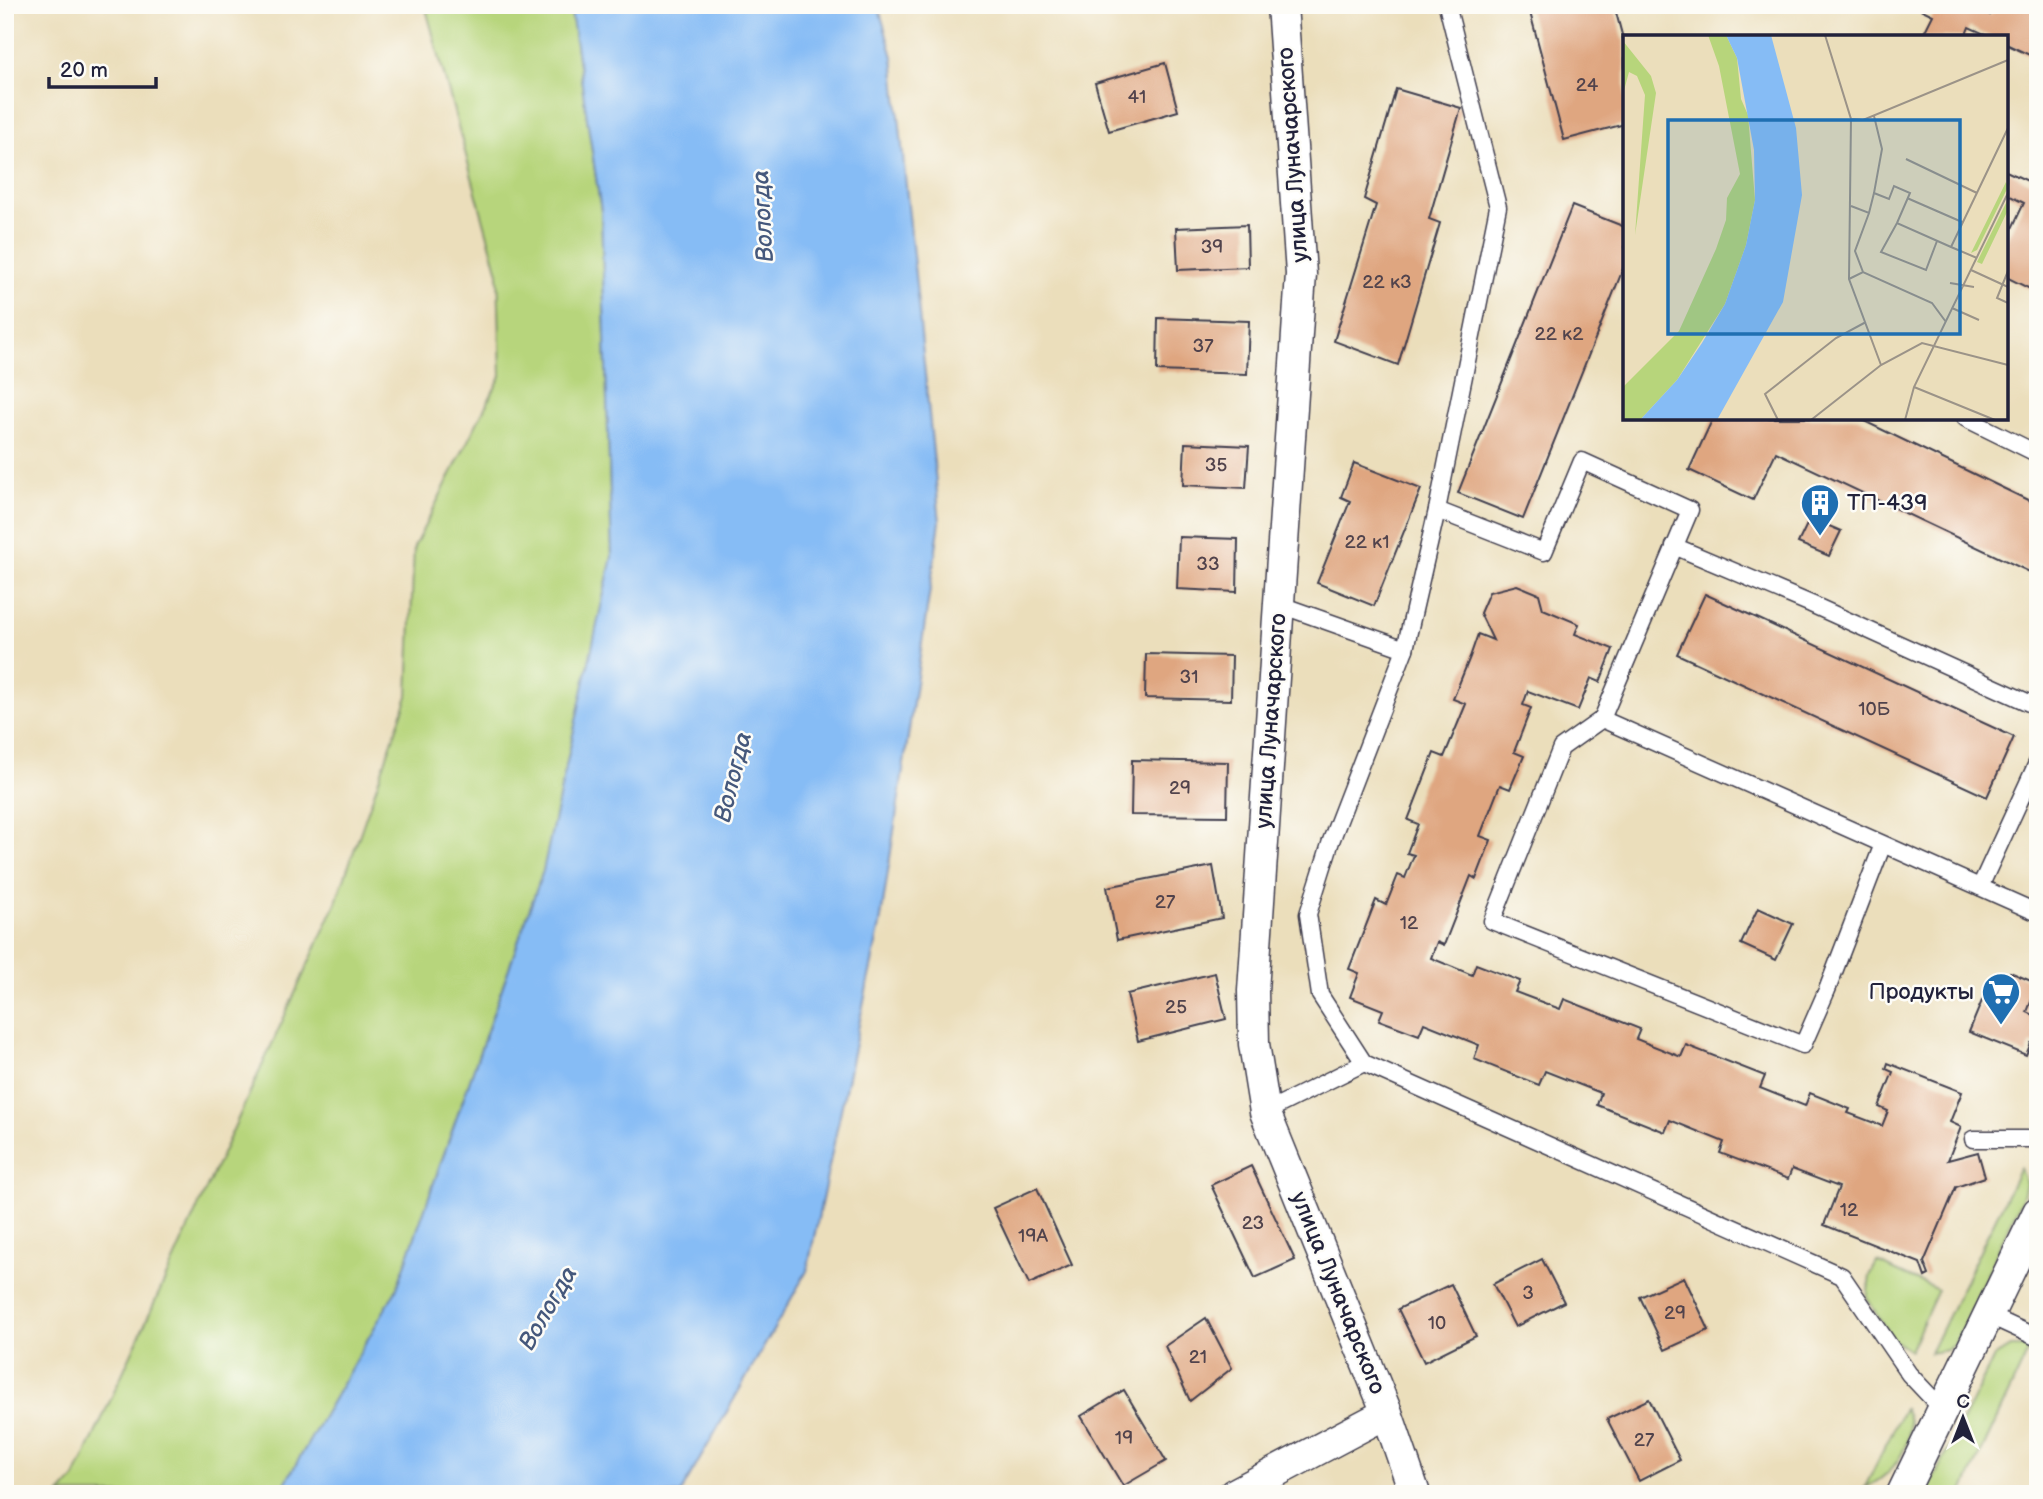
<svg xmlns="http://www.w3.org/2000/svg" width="2043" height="1499" font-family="'Balsamiq Sans',sans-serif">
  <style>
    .green { fill: #b7d57b; stroke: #6c7c5b; stroke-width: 2 }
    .water { fill: #86bcf5; stroke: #546f98; stroke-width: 2 }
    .building { fill: #dfa680 }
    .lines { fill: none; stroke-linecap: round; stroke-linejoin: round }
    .service-casing { stroke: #403e4e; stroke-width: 19 }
    .minor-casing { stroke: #403e4e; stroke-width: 33 }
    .service { stroke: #fff; stroke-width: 16 }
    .minor { stroke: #fff; stroke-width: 30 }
    .labels { text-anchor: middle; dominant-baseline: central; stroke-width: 5; stroke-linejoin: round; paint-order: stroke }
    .number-label { font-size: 19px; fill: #51434c }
    .street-label { font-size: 23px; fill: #22223b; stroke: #fdfcf7 }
    .poi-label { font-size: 23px; fill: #22223b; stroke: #fdfcf7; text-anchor: start }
    .water-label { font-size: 24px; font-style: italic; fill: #45587c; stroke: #fdfcf7 }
    .inset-road { fill: none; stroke: #9b9388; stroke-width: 2 }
    .view { fill: #1f6fb2; fill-opacity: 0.15; stroke: #1f6fb2; stroke-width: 3.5 }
    .inset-edge { fill: none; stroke: #22223b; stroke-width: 3.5 }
  </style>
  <rect width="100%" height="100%" fill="#fdfcf7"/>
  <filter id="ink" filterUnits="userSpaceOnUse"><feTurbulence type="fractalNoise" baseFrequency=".0143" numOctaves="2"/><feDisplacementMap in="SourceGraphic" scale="14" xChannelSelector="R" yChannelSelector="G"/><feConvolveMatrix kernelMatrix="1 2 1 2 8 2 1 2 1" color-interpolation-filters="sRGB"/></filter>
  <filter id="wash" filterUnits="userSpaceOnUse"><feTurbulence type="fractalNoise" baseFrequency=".00686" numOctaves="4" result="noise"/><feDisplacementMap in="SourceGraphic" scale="28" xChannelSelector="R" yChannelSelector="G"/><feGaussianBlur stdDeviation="1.57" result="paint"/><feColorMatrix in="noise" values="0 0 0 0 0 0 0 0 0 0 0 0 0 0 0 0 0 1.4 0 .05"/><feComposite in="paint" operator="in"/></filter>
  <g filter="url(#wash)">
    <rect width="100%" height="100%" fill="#ebdebb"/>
    <g class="green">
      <polygon points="425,5 570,5 601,211 612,557 543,871 397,1288 279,1494 60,1494 75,1478 335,905 408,696 414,547 501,376 498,273"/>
      <polygon points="2020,1168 2026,1184 2023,1196 1955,1343 1947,1350 1930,1353"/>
      <polygon points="1877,1262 1938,1290 1910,1351 1892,1339 1867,1298 1870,1276"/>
      <polygon points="2010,1347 2030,1347 1962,1494 1926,1494 1994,1357"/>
      <path d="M1904 1408C1921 1436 1893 1478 1865 1487Z"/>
    </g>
    <polygon class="water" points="570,5 878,5 893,57 940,522 880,925 807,1271 680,1494 279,1494 397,1288 543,871 612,557 601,211"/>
    <g id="blocks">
      <g class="building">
        <polygon points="1528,5 1614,5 1625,46 1625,124 1564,140"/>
        <polygon points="1912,5 1969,5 1990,15 1995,5 2038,5 2038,59 2006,44 2006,37 1991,37 1969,27 1965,37 1922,37 1933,15"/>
        <polygon points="1165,63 1178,111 1109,131 1095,83"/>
        <polygon points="1396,89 1461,108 1429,219 1440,223 1398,365 1334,341 1376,205 1364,199"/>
        <polygon points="2006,171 2032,183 2038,171 2038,293 2006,277 2006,241 2024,203 2006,194"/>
        <polygon points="1572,206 1625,227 1625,264 1523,519 1458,493"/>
        <polygon points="1247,225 1248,267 1178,270 1176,228"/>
        <polygon points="1158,318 1249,321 1247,374 1157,371"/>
        <polygon points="1713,418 1858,418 2038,505 2038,576 1776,452 1753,500 1689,470"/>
        <polygon points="1185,443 1249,446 1246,488 1183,485"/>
        <polygon points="1354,463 1421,489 1374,606 1317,583 1350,501 1341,497"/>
        <polygon points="1810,518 1841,531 1829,556 1798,543"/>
        <polygon points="1179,537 1238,539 1237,592 1177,589"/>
        <polygon points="1517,585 1539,594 1543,609 1579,624 1575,634 1613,649 1600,682 1591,678 1578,710 1528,691 1523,705 1531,708 1514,752 1524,756 1510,789 1500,785 1480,836 1491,840 1476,879 1471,876 1444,945 1437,942 1431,958 1472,975 1476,964 1520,981 1515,992 1560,1009 1564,999 1640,1029 1636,1039 1681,1057 1686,1045 1765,1076 1760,1088 1805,1106 1810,1093 1850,1109 1848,1113 1882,1126 1888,1111 1879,1107 1893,1072 1886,1069 1888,1063 1962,1092 1950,1122 1961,1127 1948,1160 1978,1152 1985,1177 1956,1187 1924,1262 1929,1275 1925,1277 1920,1263 1824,1225 1839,1187 1792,1169 1788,1179 1720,1153 1724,1142 1670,1120 1665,1132 1597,1105 1601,1093 1545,1071 1539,1085 1474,1059 1479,1045 1424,1023 1419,1035 1379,1020 1383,1010 1350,997 1359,973 1349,969 1376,900 1386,905 1398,875 1405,878 1414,855 1407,853 1418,824 1408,820 1434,753 1444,757 1466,704 1453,699 1470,657 1478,634 1493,640 1480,613 1489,592"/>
        <polygon points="1705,594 2014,737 1987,797 1677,654"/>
        <polygon points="1146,654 1232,656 1231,700 1145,698"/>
        <polygon points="1132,760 1228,762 1227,816 1131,815"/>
        <polygon points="1213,866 1222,918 1117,940 1107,887"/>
        <polygon points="1758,908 1793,924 1776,960 1741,944"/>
        <polygon points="2010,972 2038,984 2027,1012 2038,1017 2038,1045 2031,1043 2026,1055 1969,1032 1991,979 2005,984"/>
        <polygon points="1215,973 1226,1019 1138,1041 1127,994"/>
        <polygon points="1251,1166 1295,1260 1255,1278 1211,1185"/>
        <polygon points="1037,1188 1072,1265 1029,1284 993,1208"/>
        <polygon points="1542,1259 1564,1302 1515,1327 1493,1284"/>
        <polygon points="1684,1277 1709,1330 1665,1350 1640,1297"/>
        <polygon points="1451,1284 1476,1336 1424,1362 1398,1309"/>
        <polygon points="1206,1318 1232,1368 1190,1401 1165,1346"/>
        <polygon points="1124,1390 1166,1461 1123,1486 1081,1416"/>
        <polygon points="1649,1399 1680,1460 1639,1481 1607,1419"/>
      </g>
    </g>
  </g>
  <g filter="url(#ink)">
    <use href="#blocks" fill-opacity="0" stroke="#403e4e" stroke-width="2"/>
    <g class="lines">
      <g class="service-casing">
        <g id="service">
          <polyline points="1447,5 1498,207 1437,510 1544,552 1582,461 1690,510 1602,719"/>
          <polyline points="1965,418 2038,454"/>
          <polyline points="1674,546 1811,604 2038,707"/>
          <polyline points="1278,604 1405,649 1437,510"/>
          <polyline points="1883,844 1827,990 1803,1045 1492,921 1561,748 1602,719 2038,913"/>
          <polyline points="1980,887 2038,761"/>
          <polyline points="1364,1063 1320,995 1308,914 1331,841 1405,649"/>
          <polyline points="1265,1112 1364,1063 1842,1276 1909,1374 1943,1410"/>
          <polyline points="1973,1139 2038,1139"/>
          <polyline points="1988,1315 2038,1338"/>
        </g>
      </g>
      <g class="minor-casing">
        <g id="minor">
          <polyline points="1282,5 1301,274 1253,991 1254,1044 1265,1112 1387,1413 1415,1494"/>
          <polyline points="1234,1494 1387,1413"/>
          <polyline points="1902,1494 2038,1212"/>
        </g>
      </g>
      <use href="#service" class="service"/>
      <use href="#minor" class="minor"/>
    </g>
  </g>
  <defs>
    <g id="building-pin" transform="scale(2.0125)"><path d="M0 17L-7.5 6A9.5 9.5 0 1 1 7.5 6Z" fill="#1f6fb2" stroke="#fdfcf7"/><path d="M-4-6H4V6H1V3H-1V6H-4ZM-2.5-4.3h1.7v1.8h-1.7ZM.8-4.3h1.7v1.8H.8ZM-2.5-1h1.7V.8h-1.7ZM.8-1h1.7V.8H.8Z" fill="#fff"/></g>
    <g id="supermarket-pin" transform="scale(2.0125)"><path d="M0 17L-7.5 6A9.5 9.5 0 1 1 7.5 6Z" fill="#1f6fb2" stroke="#fdfcf7"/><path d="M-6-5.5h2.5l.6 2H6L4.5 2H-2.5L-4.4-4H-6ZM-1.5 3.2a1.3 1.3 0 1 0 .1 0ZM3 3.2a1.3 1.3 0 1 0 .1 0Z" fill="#fff"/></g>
  </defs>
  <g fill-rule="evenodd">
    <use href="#building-pin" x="1820" y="503"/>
    <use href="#supermarket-pin" x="2001" y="992"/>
  </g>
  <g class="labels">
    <g class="number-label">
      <text x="1587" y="85">24</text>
      <text x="1137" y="97">41</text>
      <text x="1212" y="247">39</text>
      <text x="1387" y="282">22 к3</text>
      <text x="1559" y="334">22 к2</text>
      <text x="1203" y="346">37</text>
      <text x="1216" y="465">35</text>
      <text x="1367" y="542">22 к1</text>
      <text x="1208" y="564">33</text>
      <text x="1189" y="677">31</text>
      <text x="1874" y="709">10Б</text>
      <text x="1180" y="788">29</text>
      <text x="1165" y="902">27</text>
      <text x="1409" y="923">12</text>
      <text x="1176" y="1007">25</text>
      <text x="1849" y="1210">12</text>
      <text x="1253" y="1223">23</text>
      <text x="1033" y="1236">19А</text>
      <text x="1528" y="1293">3</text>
      <text x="1675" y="1313">29</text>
      <text x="1437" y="1323">10</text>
      <text x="1198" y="1357">21</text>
      <text x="1124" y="1438">19</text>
      <text x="1644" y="1440">27</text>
    </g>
    <g class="street-label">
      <text transform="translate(1293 155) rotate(-94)">улица Луначарского</text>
      <text transform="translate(1271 721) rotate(-86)">улица Луначарского</text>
      <text transform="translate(1338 1293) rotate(68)">улица Луначарского</text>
    </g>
    <g class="poi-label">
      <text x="1847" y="503">ТП-439</text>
      <text x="1974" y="992" text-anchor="end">Продукты</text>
    </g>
    <g class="water-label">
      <text transform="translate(763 216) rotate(-93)">Вологда</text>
      <text transform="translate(733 777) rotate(-76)">Вологда</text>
      <text transform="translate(548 1308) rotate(-60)">Вологда</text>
    </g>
  </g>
  <g transform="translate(1623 35)">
    <rect width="385" height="385" fill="#ebdebb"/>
    <path d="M85 0H103L114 23 118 64 125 80 132 165 123 210 102 269 54 345 17 385H0V352L56 296 93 214 103 185 104 163 117 139 96 31ZM0 6 28 41 33 58 12 200 22 60 14 41 6 37 0 59ZM383 147 385 152 354 215 348 218ZM385 164V175L359 229 354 227Z" fill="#b7d57b"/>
    <path d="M103 0H148L173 93 179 160 160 267 94 385H17L54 345 79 308 102 269 123 210 132 165 131 115 114 23Z" fill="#86bcf5"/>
    <path class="inset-road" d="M202 0 228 84 226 244 258 330M251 81 259 114 251 158 266 164 271 151 287 158 274 188M228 84 240 85 385 25M283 124 354 158M284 163 339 187M228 171 246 178 251 158M314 206 303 235 258 217 274 188 328 212 354 223M328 212 385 93M348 235 385 252M385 236 374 263 385 268M240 237 232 216 246 178M226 244 240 237 309 268 323 287M327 248 351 252M329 273 356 285M291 352 372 385M155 385 142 359 213 303 243 287M188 385 258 330 299 308 385 330M282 385 291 352 385 158"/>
    <path class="view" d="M45 85H337V299H45Z"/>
    <rect width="385" height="385" class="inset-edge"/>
  </g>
  <rect width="2043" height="1499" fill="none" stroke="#fdfcf7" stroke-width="28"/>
  <g transform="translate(1963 1418)" stroke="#fdfcf7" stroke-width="5" paint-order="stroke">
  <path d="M0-5L12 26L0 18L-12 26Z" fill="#22223b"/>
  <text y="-10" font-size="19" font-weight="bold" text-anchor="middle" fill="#22223b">С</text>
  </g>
  <path d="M49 77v10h107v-10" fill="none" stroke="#22223b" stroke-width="3.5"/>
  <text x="60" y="77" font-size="21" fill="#22223b" stroke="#fdfcf7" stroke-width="5" paint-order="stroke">20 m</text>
</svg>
